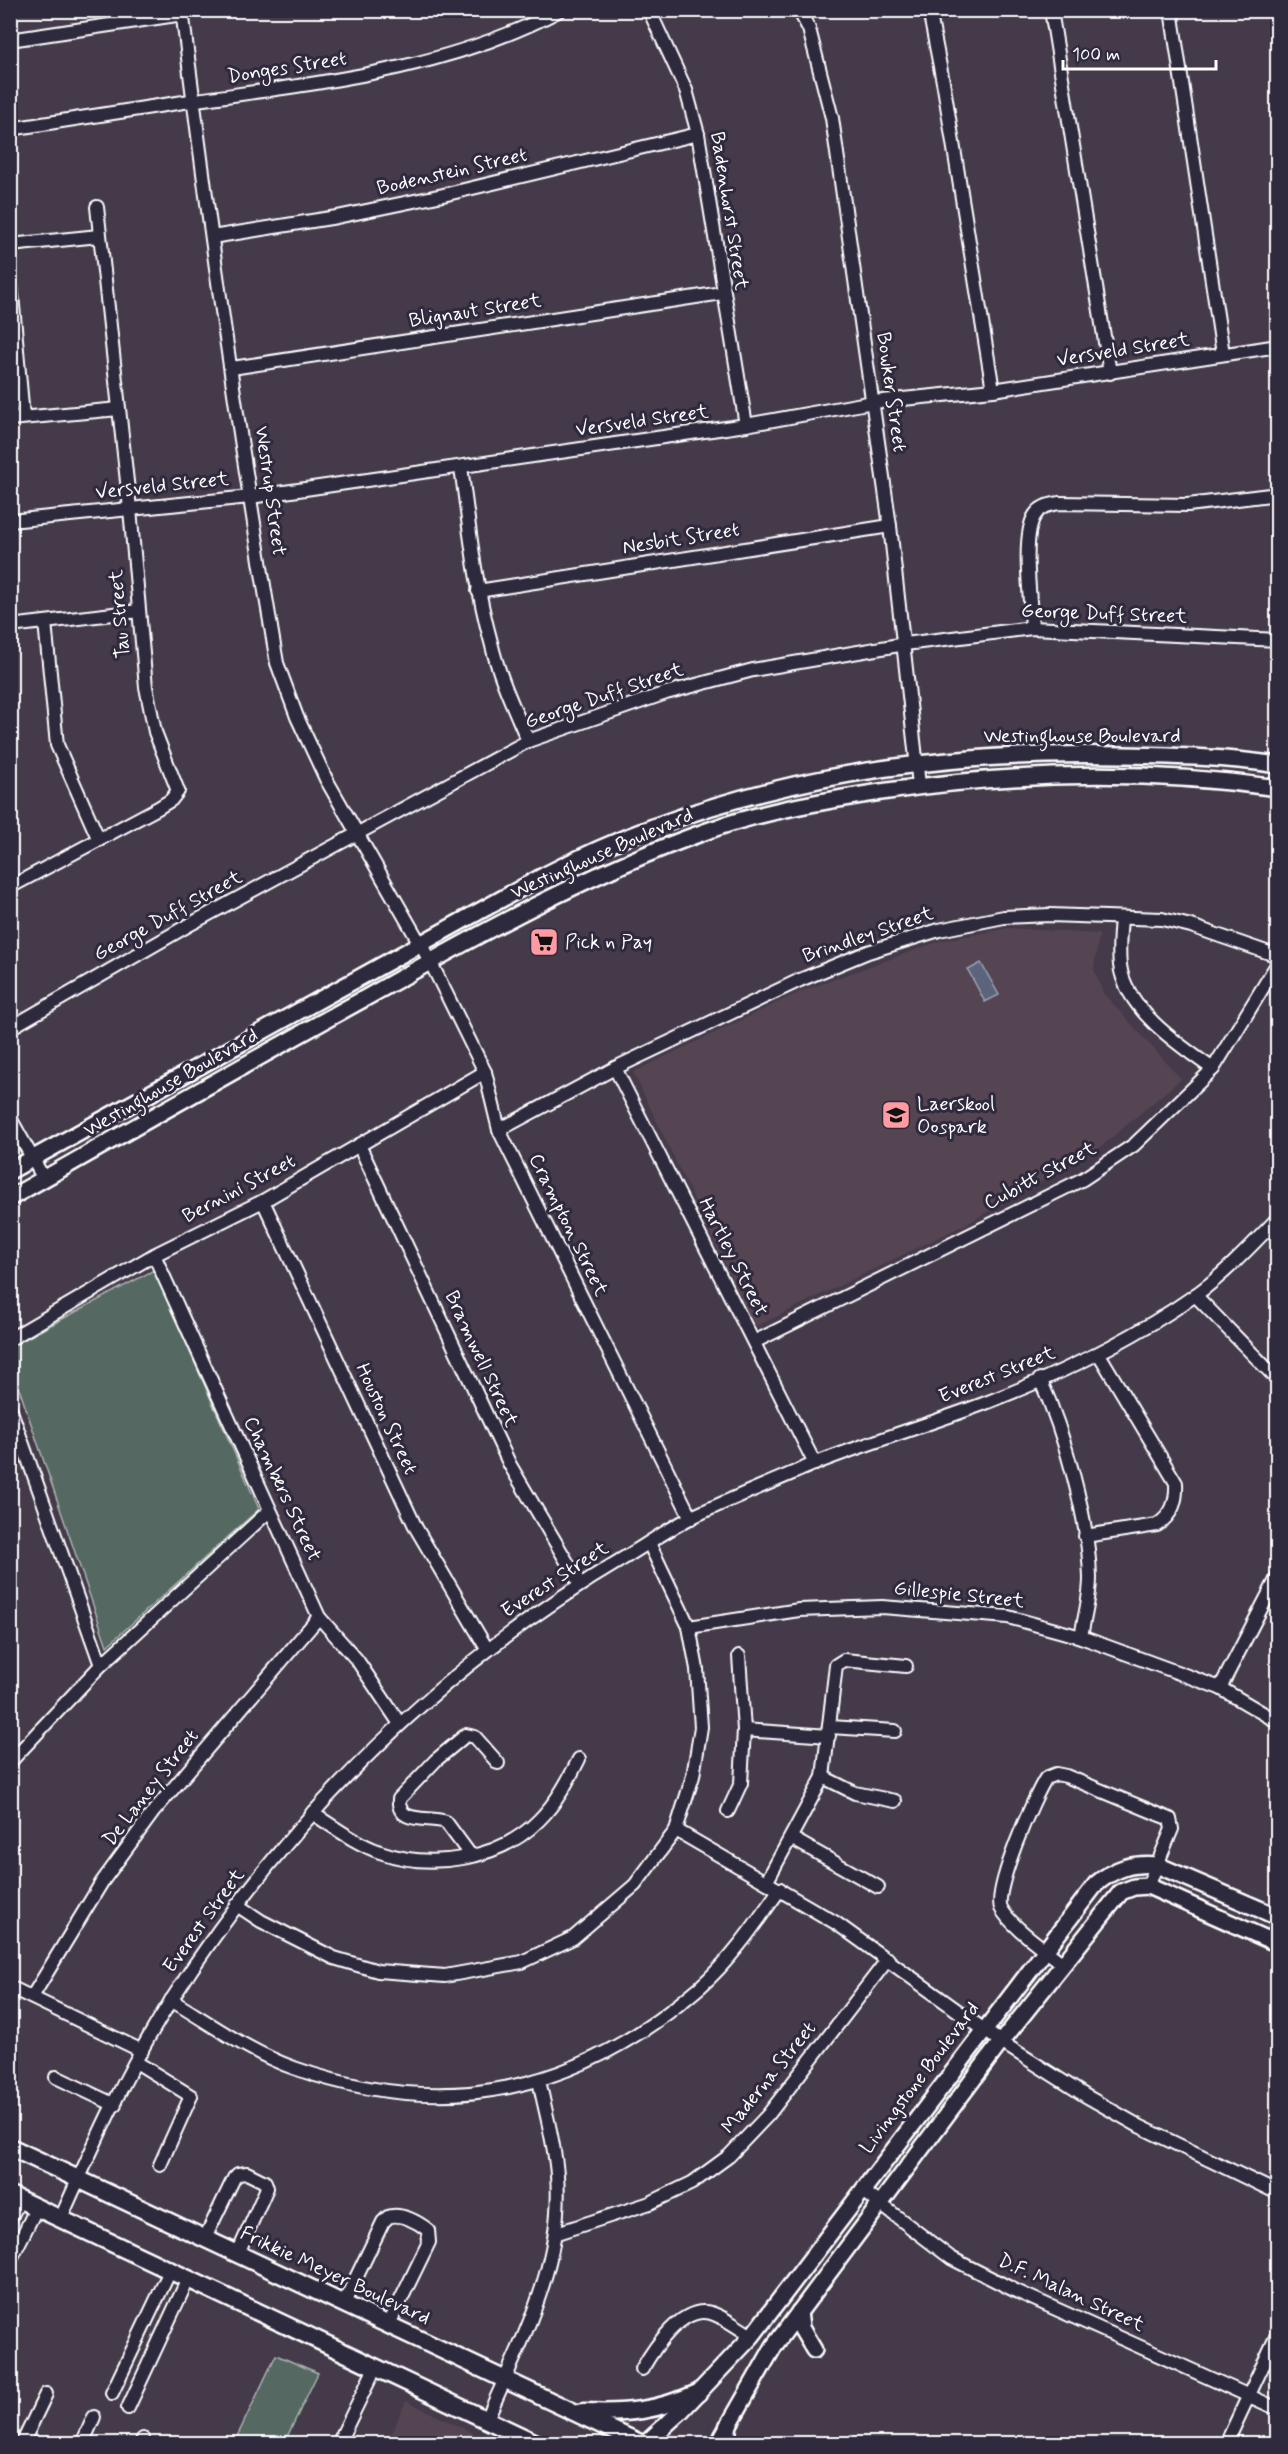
<svg xmlns="http://www.w3.org/2000/svg" width="1288" height="2454" font-family="Mynerve,sans-serif">
  <style>
    .built { fill: #544553 }
    .green { fill: #546862; stroke: #aab4b0; stroke-width: 1.5 }
    .water { fill: #5b647d; stroke: #9da2b1; stroke-width: 1.5 }
    .lines { fill: none; stroke-linecap: round; stroke-linejoin: round }
    .minor-casing { stroke: #fff; stroke-width: 16 }
    .tertiary-casing { stroke: #fff; stroke-width: 20 }
    .secondary-casing { stroke: #fff; stroke-width: 21 }
    .minor { stroke: #2f2a3d; stroke-width: 12 }
    .tertiary { stroke: #2f2a3d; stroke-width: 15 }
    .secondary { stroke: #2f2a3d; stroke-width: 16 }
    .labels { text-anchor: middle; dominant-baseline: central; stroke-width: 6; stroke-linejoin: round; paint-order: stroke }
    .street-label { font-size: 20px; fill: #fff; stroke: #2f2a3d }
    .poi-label { font-size: 20px; fill: #fff; stroke: #2f2a3d; text-anchor: start }
  </style>
  <rect width="100%" height="100%" fill="#453a4a"/>
  <filter id="ink" filterUnits="userSpaceOnUse"><feTurbulence type="fractalNoise" baseFrequency=".0167" numOctaves="2"/><feDisplacementMap in="SourceGraphic" scale="12" xChannelSelector="R" yChannelSelector="G"/><feConvolveMatrix kernelMatrix="1 2 1 2 8 2 1 2 1" color-interpolation-filters="sRGB"/></filter>
  <g filter="url(#ink)">
    <g class="built">
      <polygon points="1009,928 1099,934 1094,969 1103,993 1181,1079 1097,1150 970,1222 755,1327 633,1072 802,991 940,941"/>
      <polygon points="406,2401 494,2443 387,2443"/>
    </g>
    <g class="green">
      <polygon points="154,1270 259,1509 107,1646 11,1365 10,1347"/>
      <polygon points="276,2355 318,2373 284,2443 234,2443"/>
    </g>
    <polygon class="water" points="981,963 999,995 985,1002 968,970"/>
    <g class="lines">
      <g class="minor-casing">
        <g id="minor">
          <path d="M182 10C209 228 240 447 277 663L297 717 326 779 430 961 485 1072 499 1130 691 1518"/>
          <polyline points="649,10 686,90 698,134 746,425"/>
          <polyline points="799,10 809,29 832,118 890,526 919,785"/>
          <polyline points="929,10 944,87 993,390"/>
          <polyline points="1051,10 1110,373"/>
          <polyline points="1171,10 1223,354"/>
          <polyline points="10,40 183,14"/>
          <path d="M10 129C70 120 130 110 190 101 317 83 445 71 560 10"/>
          <polyline points="212,237 337,217 443,195 698,134"/>
          <polyline points="10,245 99,236"/>
          <polyline points="10,272 23,417"/>
          <polyline points="232,368 722,293"/>
          <polyline points="10,419 119,409"/>
          <path d="M461 467C469 525 475 585 491 642 499 677 514 708 528 741"/>
          <polyline points="10,521 250,497 746,425 873,402 993,390 1278,346"/>
          <polyline points="478,591 890,526"/>
          <polyline points="45,622 57,745 99,840"/>
          <polyline points="10,626 139,611"/>
          <path d="M1032 628C1031 602 1021 536 1035 515 1041 506 1049 505 1059 503L1188 505 1278 494"/>
          <polyline points="10,887 158,808 171,800 178,791 155,732 146,687 130,509 97,207"/>
          <path d="M1121 918C1120 933 1118 949 1120 965 1125 1009 1180 1046 1213 1069"/>
          <polyline points="10,1028 187,926 528,741 666,693 753,670 905,644 1032,628 1278,640"/>
          <polyline points="615,1068 815,1464"/>
          <polyline points="10,1118 44,1179"/>
          <polyline points="499,1130 615,1068 800,980 868,952 939,930 1004,917 1050,915 1162,919 1191,926 1278,956"/>
          <polyline points="359,1145 510,1465 580,1584"/>
          <polyline points="263,1201 416,1528 487,1649"/>
          <polyline points="154,1255 319,1617 357,1660 400,1724"/>
          <polyline points="1195,1295 1278,1380"/>
          <polyline points="10,1339 154,1255 263,1201 485,1072"/>
          <polyline points="754,1342 1083,1179 1134,1145 1213,1069 1278,963"/>
          <path d="M1040 1379C1064 1432 1089 1520 1090 1578 1090 1598 1084 1618 1081 1637"/>
          <polyline points="10,1408 101,1665"/>
          <path d="M1085 1536 1157 1525C1172 1515 1177 1502 1176 1483L1099 1354"/>
          <polyline points="689,1627 799,1610 882,1607 1008,1617 1081,1637 1220,1688 1278,1722"/>
          <polyline points="739,1656 744,1730"/>
          <polyline points="1220,1688 1278,1576"/>
          <polyline points="830,1727 895,1731"/>
          <polyline points="10,1762 101,1665 269,1511"/>
          <polyline points="823,1777 855,1793 895,1801"/>
          <polyline points="728,1811 741,1783 744,1730 829,1736"/>
          <path d="M312 1813C334 1827 355 1843 380 1852 431 1870 500 1860 539 1820 557 1802 568 1781 579 1759"/>
          <polyline points="676,1830 836,1923 1001,2042 1086,2096 1139,2126 1278,2193"/>
          <polyline points="791,1838 878,1887"/>
          <path d="M471 1856 446 1822C429 1816 397 1825 399 1799L436 1760 466 1735 475 1737 498 1763"/>
          <polyline points="767,1881 823,1777 836,1665 844,1660 906,1666"/>
          <polyline points="237,1905 261,1921 334,1958 378,1971 445,1976 522,1962 573,1938 635,1885 676,1830 693,1776 701,1727 697,1669 689,1627 649,1543"/>
          <polyline points="1269,1941 1278,1925"/>
          <path d="M1063 1964C1046 1950 1010 1926 1001 1908 993 1891 1034 1796 1046 1778L1056 1774 1066 1776 1170 1819 1172 1829 1148 1886"/>
          <polyline points="10,1987 142,2051"/>
          <polyline points="32,1997 102,1882 154,1811 319,1617"/>
          <path d="M171 2000C211 2024 251 2053 294 2068 446 2122 579 2092 700 1987 731 1960 756 1923 780 1889"/>
          <polyline points="136,2062 191,2096 160,2165"/>
          <polyline points="56,2077 115,2105"/>
          <polyline points="862,2190 951,2258 1016,2291 1278,2409"/>
          <path d="M61 2218C94 2144 128 2067 172 1999 288 1818 439 1667 624 1558 647 1544 670 1528 694 1516 733 1498 774 1481 814 1464 870 1442 927 1425 983 1404 1056 1376 1130 1341 1194 1296 1224 1275 1252 1245 1278 1218"/>
          <polyline points="10,2219 20,2199"/>
          <polyline points="557,2233 650,2203 692,2183 729,2156 768,2115 888,1959"/>
          <polyline points="205,2238 234,2178 238,2174 247,2173 265,2182 267,2188 238,2253"/>
          <polyline points="10,2261 37,2207"/>
          <path d="M344 2303 383 2222 388 2217C400 2212 418 2222 428 2230L429 2242 389 2324"/>
          <path d="M642 2369C654 2348 682 2305 711 2313 725 2317 739 2329 752 2336"/>
          <polyline points="112,2393 170,2271"/>
          <polyline points="128,2408 188,2279"/>
          <path d="M487 2419C521 2341 564 2264 557 2175 555 2144 545 2111 539 2080"/>
          <polyline points="22,2444 46,2394"/>
          <polyline points="82,2444 94,2417"/>
          <polyline points="141,2444 143,2439"/>
          <polyline points="338,2444 375,2368"/>
          <polyline points="1226,2444 1278,2333"/>
        </g>
      </g>
      <g class="tertiary-casing">
        <g id="tertiary">
          <path d="M10 1171 545 875C724 782 924 750 1124 755 1176 756 1226 757 1278 765"/>
          <path d="M10 1198C130 1130 249 1062 369 996 479 934 588 873 707 831 763 811 823 801 881 792 1014 772 1145 769 1278 788"/>
          <polyline points="799,2312 801,2328 814,2350"/>
          <polyline points="722,2437 774,2346 1001,2042 1121,1892 1134,1887 1148,1886 1278,1944"/>
          <path d="M645 2444 681 2411 752 2336 1096 1884C1115 1868 1132 1863 1157 1865L1278 1917"/>
        </g>
      </g>
      <g class="secondary-casing">
        <g id="secondary">
          <polyline points="10,2147 642,2444"/>
          <polyline points="10,2195 538,2444"/>
          <path d="M583 2412C628 2414 656 2411 698 2393"/>
          <polyline points="726,2444 728,2426"/>
        </g>
      </g>
      <use href="#minor" class="minor"/>
      <use href="#tertiary" class="tertiary"/>
      <use href="#secondary" class="secondary"/>
    </g>
  </g>
  <defs>
    <g id="supermarket-square" transform="scale(1.5)"><rect x="-9" y="-9" width="18" height="18" rx="4" fill="#ff9aa2" stroke="#2f2a3d"/><path d="M-6-5.5h2.5l.6 2H6L4.5 2H-2.5L-4.4-4H-6ZM-1.5 3.2a1.3 1.3 0 1 0 .1 0ZM3 3.2a1.3 1.3 0 1 0 .1 0Z" fill="#111"/></g>
    <g id="school-square" transform="scale(1.5)"><rect x="-9" y="-9" width="18" height="18" rx="4" fill="#ff9aa2" stroke="#2f2a3d"/><path d="M0-5L7-2L0 1L-7-2ZM-4 1L0 2.5L4 1V4Q0 6-4 4Z" fill="#111"/></g>
  </defs>
  <g fill-rule="evenodd">
    <use href="#supermarket-square" x="544" y="942"/>
    <use href="#school-square" x="896" y="1115"/>
  </g>
  <g class="labels">
    <g class="street-label">
      <text transform="translate(287 68) rotate(-9)">Donges Street</text>
      <text transform="translate(452 172) rotate(-13)">Bodenstein Street</text>
      <text transform="translate(729 211) rotate(81)">Badenhorst Street</text>
      <text transform="translate(475 311) rotate(-9)">Blignaut Street</text>
      <text transform="translate(1123 350) rotate(-9)">Versveld Street</text>
      <text transform="translate(891 392) rotate(82)">Bowker Street</text>
      <text transform="translate(642 421) rotate(-8)">Versveld Street</text>
      <text transform="translate(162 486) rotate(-6)">Versveld Street</text>
      <text transform="translate(270 491) rotate(82)">Westrup Street</text>
      <text transform="translate(681 539) rotate(-9)">Nesbit Street</text>
      <text transform="translate(120 614) rotate(-95)">Tau Street</text>
      <text transform="translate(1104 614) rotate(2)">George Duff Street</text>
      <text transform="translate(604 696) rotate(-19)">George Duff Street</text>
      <text x="1082" y="736">Westinghouse Boulevard</text>
      <text transform="translate(602 854) rotate(-24)">Westinghouse Boulevard</text>
      <text transform="translate(168 916) rotate(-29)">George Duff Street</text>
      <text transform="translate(868 935) rotate(-19)">Brindley Street</text>
      <text transform="translate(171 1083) rotate(-30)">Westinghouse Boulevard</text>
      <text transform="translate(1040 1176) rotate(-28)">Cubitt Street</text>
      <text transform="translate(239 1189) rotate(-28)">Bernini Street</text>
      <text transform="translate(568 1225) rotate(64)">Crampton Street</text>
      <text transform="translate(733 1257) rotate(63)">Hartley Street</text>
      <text transform="translate(481 1359) rotate(65)">Bramwell Street</text>
      <text transform="translate(997 1375) rotate(-22)">Everest Street</text>
      <text transform="translate(386 1419) rotate(65)">Houston Street</text>
      <text transform="translate(282 1489) rotate(65)">Chambers Street</text>
      <text transform="translate(555 1580) rotate(-33)">Everest Street</text>
      <text transform="translate(959 1595) rotate(6)">Gillespie Street</text>
      <text transform="translate(151 1788) rotate(-52)">De Laney Street</text>
      <text transform="translate(204 1921) rotate(-54)">Everest Street</text>
      <text transform="translate(769 2078) rotate(-51)">Maderna Street</text>
      <text transform="translate(920 2078) rotate(-53)">Livingstone Boulevard</text>
      <text transform="translate(335 2276) rotate(25)">Frikkie Meyer Boulevard</text>
      <text transform="translate(1071 2293) rotate(25)">D.F. Malan Street</text>
    </g>
    <g class="poi-label">
      <text x="565" y="942">Pick n Pay</text>
      <text x="917" y="1104">Laerskool<tspan x="917" dy="23">Oospark</tspan></text>
    </g>
  </g>
  <rect width="1288" height="2454" fill="none" stroke="#2f2a3d" stroke-width="36"/>
  <rect x="18" y="18" width="1252" height="2418" fill="none" stroke="#fff" stroke-width="2" filter="url(#ink)"/>
  <path d="M1063 60v9h153v-9" fill="none" stroke="#ffffff" stroke-width="3"/>
  <text x="1072" y="60" font-size="18" fill="#ffffff" stroke="#2f2a3d" stroke-width="4.5" paint-order="stroke">100 m</text>
</svg>
